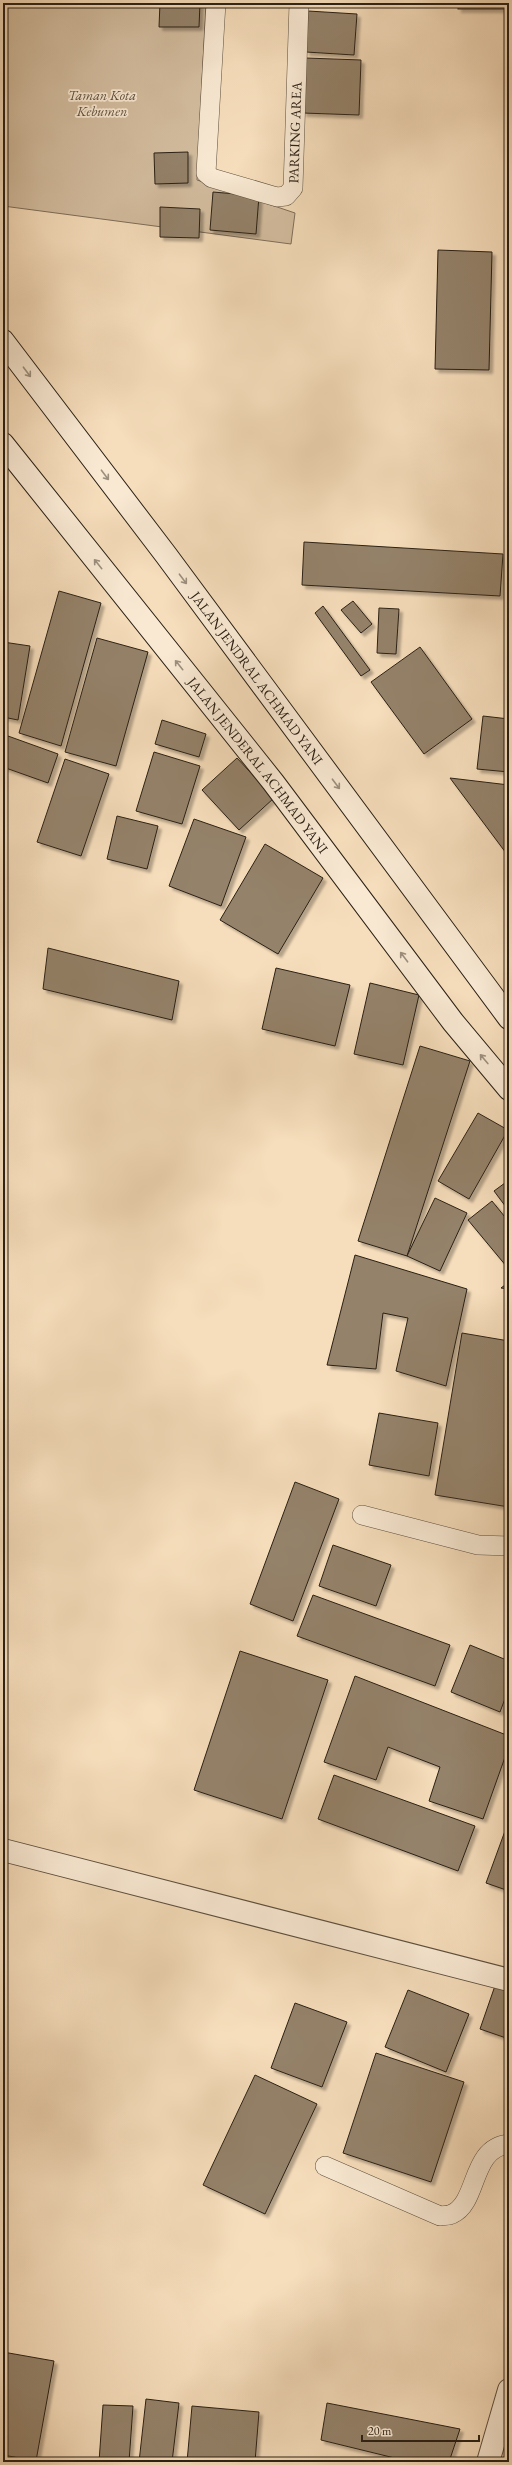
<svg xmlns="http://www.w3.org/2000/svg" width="512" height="2465" font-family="'EB Garamond',serif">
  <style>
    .green { fill: #d3bd9f; stroke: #7e6e5a }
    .building { fill: #94826b; stroke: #2a2015; filter: url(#shadow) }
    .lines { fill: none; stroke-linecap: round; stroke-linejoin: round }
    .lane-casing { stroke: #5d4f3e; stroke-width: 20 }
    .street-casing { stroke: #5d4f3e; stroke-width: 24 }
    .secondary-casing { stroke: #2a2015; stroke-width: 24 }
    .lane { stroke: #f9e9d3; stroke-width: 19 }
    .street { stroke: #f9e9d3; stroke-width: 22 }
    .secondary { stroke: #f9e9d3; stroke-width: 22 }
    .oneway { stroke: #9c8f7e }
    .labels { text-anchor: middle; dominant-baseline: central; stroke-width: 3.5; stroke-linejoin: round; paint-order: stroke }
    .park-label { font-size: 14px; font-style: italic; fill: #5d4f3e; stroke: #f9e9d3 }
    .street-label { font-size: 14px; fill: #2a2015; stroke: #f9e9d3 }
  </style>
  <defs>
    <filter id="shadow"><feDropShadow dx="3.5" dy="3.5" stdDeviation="1" flood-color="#0004"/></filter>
  </defs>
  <rect width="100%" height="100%" fill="#f6ddbb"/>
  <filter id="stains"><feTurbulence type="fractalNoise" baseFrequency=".005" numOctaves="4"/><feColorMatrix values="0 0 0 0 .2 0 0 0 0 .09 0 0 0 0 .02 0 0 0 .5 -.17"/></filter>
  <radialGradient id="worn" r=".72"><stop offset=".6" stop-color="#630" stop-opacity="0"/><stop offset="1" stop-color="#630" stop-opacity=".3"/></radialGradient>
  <polygon class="green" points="3,3 206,3 197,180 295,213 291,244 3,206"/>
  <g class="building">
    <polygon points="160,3 200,3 199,27 159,27"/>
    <rect x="458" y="3" width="47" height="6"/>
    <polygon points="308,11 357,14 354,55 306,52"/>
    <polygon points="306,58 361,60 359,115 303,113"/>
    <polygon points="188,152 188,183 155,184 154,153"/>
    <polygon points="213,192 259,196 256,234 210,230"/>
    <polygon points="160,207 200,209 199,238 160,237"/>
    <polygon points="438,250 492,252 489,370 435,369"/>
    <polygon points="304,542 503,554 500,596 302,585"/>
    <polygon points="59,591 101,603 61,746 19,733"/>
    <polygon points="353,601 372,624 361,633 341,610"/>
    <polygon points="323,606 370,670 361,676 315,613"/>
    <polygon points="379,608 399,609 396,654 377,653"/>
    <polygon points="97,638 148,652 116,766 65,752"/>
    <polygon points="3,642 30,646 18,720 3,717"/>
    <polygon points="420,647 472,719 424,754 371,682"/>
    <polygon points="483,716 509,719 509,772 477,769"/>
    <polygon points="162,720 206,734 199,757 155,744"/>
    <polygon points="8,736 58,754 48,783 3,767 3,749"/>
    <polygon points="154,752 200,766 182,824 136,811"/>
    <polygon points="237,758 274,798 239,830 202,790"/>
    <polygon points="65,759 109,774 81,856 37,842"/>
    <polygon points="450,778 509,785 509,857"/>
    <polygon points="117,816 158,826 147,869 107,859"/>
    <polygon points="194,819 246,837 221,906 169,886"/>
    <polygon points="265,844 323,878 278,954 220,920"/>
    <polygon points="48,948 179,981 172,1020 43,989"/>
    <polygon points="276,968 350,985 335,1046 262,1029"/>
    <polygon points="370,983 419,995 403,1065 354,1054"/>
    <polygon points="420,1046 470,1061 407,1256 358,1241"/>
    <polygon points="478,1113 508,1130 469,1199 438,1181"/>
    <polygon points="509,1180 509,1211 494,1191"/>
    <polygon points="435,1198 467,1213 440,1271 407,1256"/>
    <polygon points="492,1201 509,1222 509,1266 507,1267 468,1220"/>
    <polygon points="355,1255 467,1289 446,1386 396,1371 408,1318 383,1313 376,1369 327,1365"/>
    <polygon points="509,1282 509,1289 501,1288"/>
    <polygon points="462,1333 509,1341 509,1507 435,1495"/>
    <polygon points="379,1413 438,1423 429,1476 369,1465"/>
    <polygon points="295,1482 339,1499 293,1621 250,1604"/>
    <polygon points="333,1545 391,1565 376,1606 319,1586"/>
    <polygon points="313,1595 450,1645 435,1686 297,1636"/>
    <polygon points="470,1645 509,1661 509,1688 500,1712 451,1692"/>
    <polygon points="240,1651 328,1680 282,1819 194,1790"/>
    <polygon points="355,1676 509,1736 509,1746 483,1819 429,1801 440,1767 388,1747 376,1780 324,1762"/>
    <polygon points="334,1775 475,1826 458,1871 318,1819"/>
    <polygon points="509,1820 509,1891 486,1883"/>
    <polygon points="497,1980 509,1984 509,2039 480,2029"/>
    <polygon points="408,1990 469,2014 446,2072 385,2047"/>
    <polygon points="295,2003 347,2022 322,2087 271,2068"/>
    <polygon points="376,2053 464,2082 431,2182 343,2153"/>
    <polygon points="255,2075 317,2104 265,2214 203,2185"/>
    <polygon points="3,2352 54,2361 36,2461 3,2455"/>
    <polygon points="146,2399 179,2403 172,2462 139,2462"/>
    <polygon points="327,2403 460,2429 449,2462 411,2462 321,2440"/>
    <polygon points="103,2405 133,2406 129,2462 99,2462"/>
    <polygon points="192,2406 259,2412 255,2462 187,2462"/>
  </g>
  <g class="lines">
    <g class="lane-casing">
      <g id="lane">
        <path id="s1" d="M216 3 206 173 212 178 277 197 286 196 293 188 299 3"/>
        <polyline points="362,1515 478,1545 509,1546"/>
        <path d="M325 2166 440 2216C443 2215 449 2216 452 2214 479 2202 470 2148 509 2144"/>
      </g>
    </g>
    <g class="street-casing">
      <g id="street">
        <polyline points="3,1850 509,1980"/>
        <polyline points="488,2462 509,2390"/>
      </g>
    </g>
    <g class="secondary-casing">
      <g id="secondary">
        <path id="s2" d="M3 341 166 555 509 1018"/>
        <path id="s3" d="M3 444 273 782 453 1022 509 1089"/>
      </g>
    </g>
    <use href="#lane" class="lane"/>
    <use href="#street" class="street"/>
    <use href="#secondary" class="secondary"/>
  </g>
  <defs><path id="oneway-shaft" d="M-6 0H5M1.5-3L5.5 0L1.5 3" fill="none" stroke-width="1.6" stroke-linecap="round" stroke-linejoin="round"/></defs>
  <g class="oneway">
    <use href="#oneway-shaft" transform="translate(27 372) rotate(53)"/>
    <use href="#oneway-shaft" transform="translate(105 475) rotate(53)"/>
    <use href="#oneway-shaft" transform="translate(98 564) rotate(-129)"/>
    <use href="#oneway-shaft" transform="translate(183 579) rotate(53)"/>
    <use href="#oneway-shaft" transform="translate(179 665) rotate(-129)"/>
    <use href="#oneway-shaft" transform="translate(336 784) rotate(53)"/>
    <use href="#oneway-shaft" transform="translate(404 957) rotate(-127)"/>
    <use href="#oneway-shaft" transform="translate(484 1059) rotate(-130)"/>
  </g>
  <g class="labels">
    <g class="park-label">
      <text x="102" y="95">Taman Kota<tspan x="102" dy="16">Kebumen</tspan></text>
    </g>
    <g class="street-label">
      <text stroke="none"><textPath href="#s1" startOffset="321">PARKING AREA</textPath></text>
      <text stroke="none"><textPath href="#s2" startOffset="422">JALAN JENDRAL ACHMAD YANI</textPath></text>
      <text stroke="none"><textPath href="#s3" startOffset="410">JALAN JENDERAL ACHMAD YANI</textPath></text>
    </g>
  </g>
  <rect width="512" height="2465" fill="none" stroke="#f6ddbb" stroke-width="16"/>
  <rect x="4" y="4" width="504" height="2457" fill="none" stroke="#2a2015" stroke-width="2"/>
  <rect x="8" y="8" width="496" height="2449" fill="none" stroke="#2a2015"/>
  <path d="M362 2435v6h117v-6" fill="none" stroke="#2a2015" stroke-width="2"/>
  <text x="368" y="2435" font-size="12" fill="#2a2015" stroke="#f9e9d3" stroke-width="3" paint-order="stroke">20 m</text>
  <rect width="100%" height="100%" filter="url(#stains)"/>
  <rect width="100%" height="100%" fill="url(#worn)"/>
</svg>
